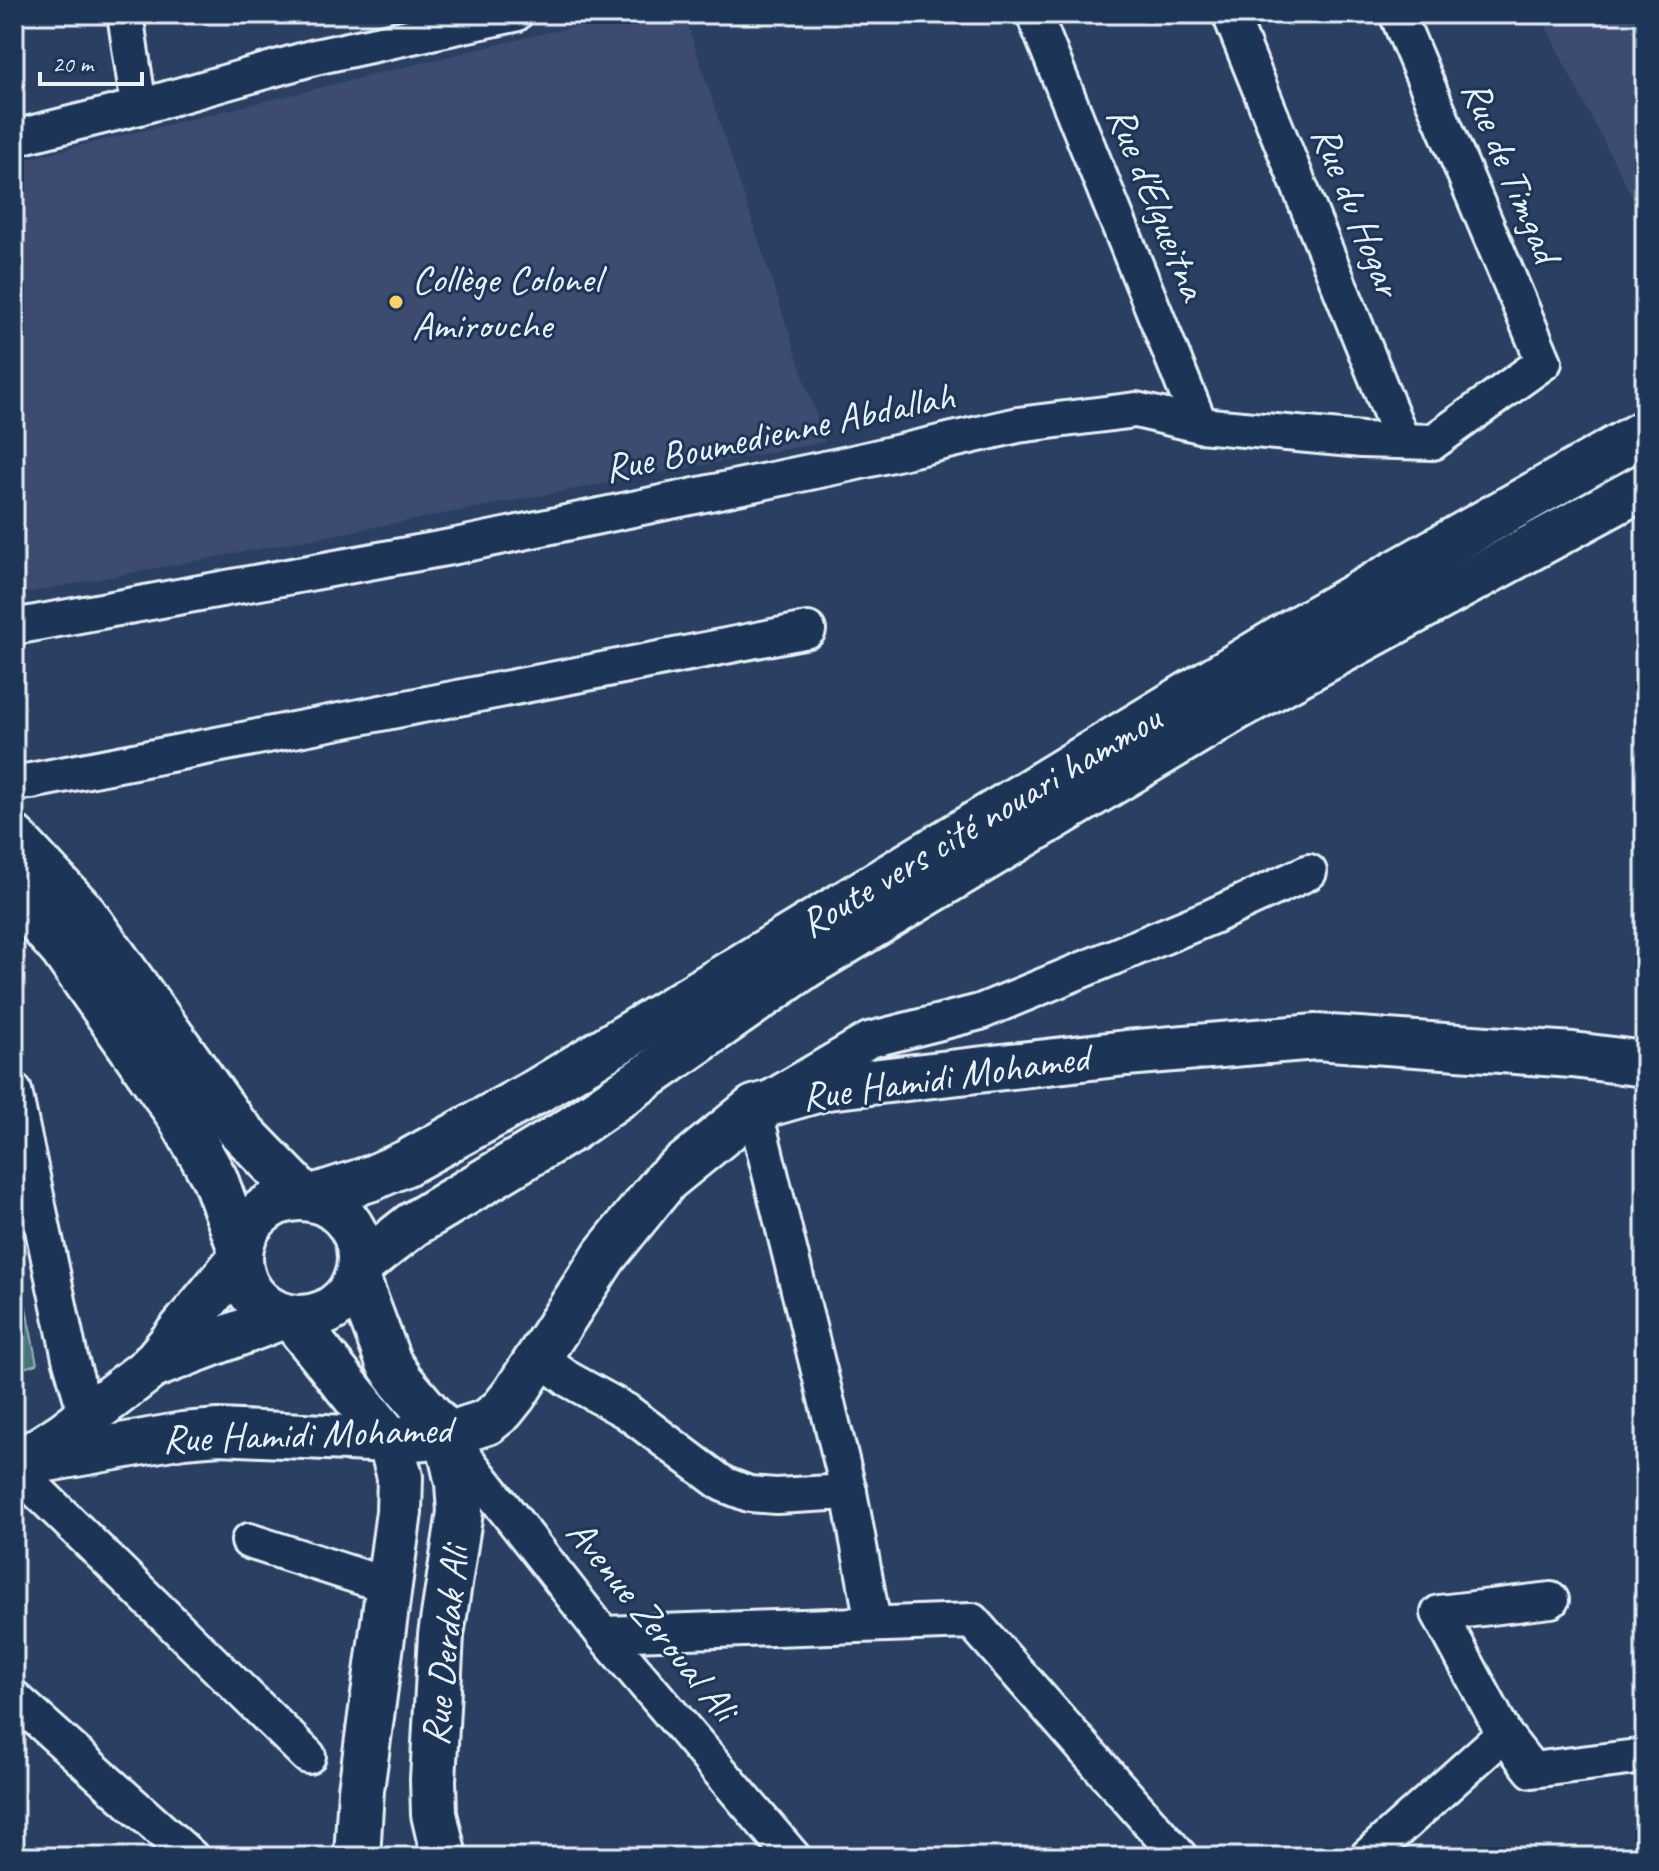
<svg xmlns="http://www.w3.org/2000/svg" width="1659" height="1871" font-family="Caveat,sans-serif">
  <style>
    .built { fill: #3c4b6f }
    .green { fill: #4a7479; stroke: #99b2b8; stroke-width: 2 }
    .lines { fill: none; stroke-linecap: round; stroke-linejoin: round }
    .street-casing { stroke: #e8f1f8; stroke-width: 40 }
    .secondary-casing { stroke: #e8f1f8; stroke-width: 50 }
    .street { stroke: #1d3557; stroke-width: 34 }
    .secondary { stroke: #1d3557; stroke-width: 44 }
    .poi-dot { fill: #ffd166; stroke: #1d3557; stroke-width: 3 }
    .labels { text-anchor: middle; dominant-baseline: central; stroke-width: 6; stroke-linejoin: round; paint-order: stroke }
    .street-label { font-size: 40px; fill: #e8f1f8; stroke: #1d3557 }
    .poi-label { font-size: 40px; fill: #e8f1f8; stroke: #1d3557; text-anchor: start }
  </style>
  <rect width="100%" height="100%" fill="#2b3f62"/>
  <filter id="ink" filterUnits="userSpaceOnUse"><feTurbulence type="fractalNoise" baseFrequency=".0125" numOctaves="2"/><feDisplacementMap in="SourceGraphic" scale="16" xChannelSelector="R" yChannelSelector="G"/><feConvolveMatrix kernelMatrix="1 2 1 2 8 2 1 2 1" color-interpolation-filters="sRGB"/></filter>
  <g filter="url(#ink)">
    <g class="built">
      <polygon points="637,14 684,14 825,442 14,595 14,162 545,33"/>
      <polygon points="1540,14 1645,14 1645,222 1565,66"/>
    </g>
    <polygon class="green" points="14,1247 37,1364 14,1371"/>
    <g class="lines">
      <g class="street-casing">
        <g id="street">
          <polyline points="125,14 139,107"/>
          <polyline points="1034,14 1200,425"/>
          <polyline points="1230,14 1402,441"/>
          <polyline points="14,138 139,107 315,57 515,14"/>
          <polyline points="14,627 456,546 848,464 1018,425 1136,410 1200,425 1362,440 1433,442 1544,362 1397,14"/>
          <polyline points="14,783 31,781 808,630"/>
          <polyline points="14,1091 70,1358 87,1417"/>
          <polyline points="538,1356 568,1379 626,1411 723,1484 749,1494 776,1496 849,1492"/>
          <polyline points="451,1440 603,1634 793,1857"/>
          <polyline points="14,1468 308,1756"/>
          <polyline points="249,1541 389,1586"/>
          <polyline points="1551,1600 1439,1613 1504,1734 1532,1770 1645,1756"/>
          <polyline points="873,1623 849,1492 754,1108 869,1040 980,1012 1213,916 1309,872"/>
          <polyline points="603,1634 972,1621 1180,1857"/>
          <polyline points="14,1698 191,1857"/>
          <polyline points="1367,1857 1504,1734"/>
        </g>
      </g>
      <g class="secondary-casing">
        <g id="secondary">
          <polyline points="14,838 82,911 234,1124 305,1197"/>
          <polyline points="14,894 63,950 179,1115 215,1179 240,1247"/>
          <circle cx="300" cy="1258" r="60"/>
          <polyline points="310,1198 372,1178 406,1163 537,1091 1290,633 1645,432"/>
          <polyline points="360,1266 412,1225 573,1128 807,965 1236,708 1645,486"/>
          <polyline points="357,1278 389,1363 401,1381 447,1435 458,1483 460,1512 441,1635 433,1780 434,1814 444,1857"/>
          <polyline points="292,1318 390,1440 400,1477 399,1512 361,1790 357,1857"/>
          <polyline points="153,1366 284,1316"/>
          <polyline points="33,1454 64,1434 151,1367 239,1260"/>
          <polyline points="14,1465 183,1435 219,1432 390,1440 447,1435 487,1422 502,1410 514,1395 605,1255 666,1180 754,1108 827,1087 1126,1053 1316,1037 1573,1055 1645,1064"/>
        </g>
      </g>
      <use href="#street" class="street"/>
      <use href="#secondary" class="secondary"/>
    </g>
  </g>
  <circle class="poi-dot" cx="396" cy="302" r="8"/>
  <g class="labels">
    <g class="street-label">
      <text transform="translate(1511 171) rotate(67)">Rue de Timgad</text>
      <text transform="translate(1157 203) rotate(68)">Rue d'Elgueitna</text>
      <text transform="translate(1357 211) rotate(68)">Rue du Hogar</text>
      <text transform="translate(779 432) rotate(-12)">Rue Boumedienne Abdallah</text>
      <text transform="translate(980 821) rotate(-31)">Route vers cité nouari hammou</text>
      <text transform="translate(945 1077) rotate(-8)">Rue Hamidi Mohamed</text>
      <text transform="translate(307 1434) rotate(-2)">Rue Hamidi Mohamed</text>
      <text transform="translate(652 1620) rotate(51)">Avenue Zeroual Ali</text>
      <text transform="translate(445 1646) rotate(-84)">Rue Derdak Ali</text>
    </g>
    <g class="poi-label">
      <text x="412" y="279">Collège Colonel<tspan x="412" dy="46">Amirouche</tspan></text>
    </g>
  </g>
  <rect width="1659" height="1871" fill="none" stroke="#1d3557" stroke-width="48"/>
  <rect x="24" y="24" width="1611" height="1823" fill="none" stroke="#e8f1f8" stroke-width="3" filter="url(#ink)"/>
  <path d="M40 72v12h102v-12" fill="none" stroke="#e8f1f8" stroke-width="4"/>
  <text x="52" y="72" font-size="24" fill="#e8f1f8" stroke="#1d3557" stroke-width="6" paint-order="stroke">20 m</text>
</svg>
